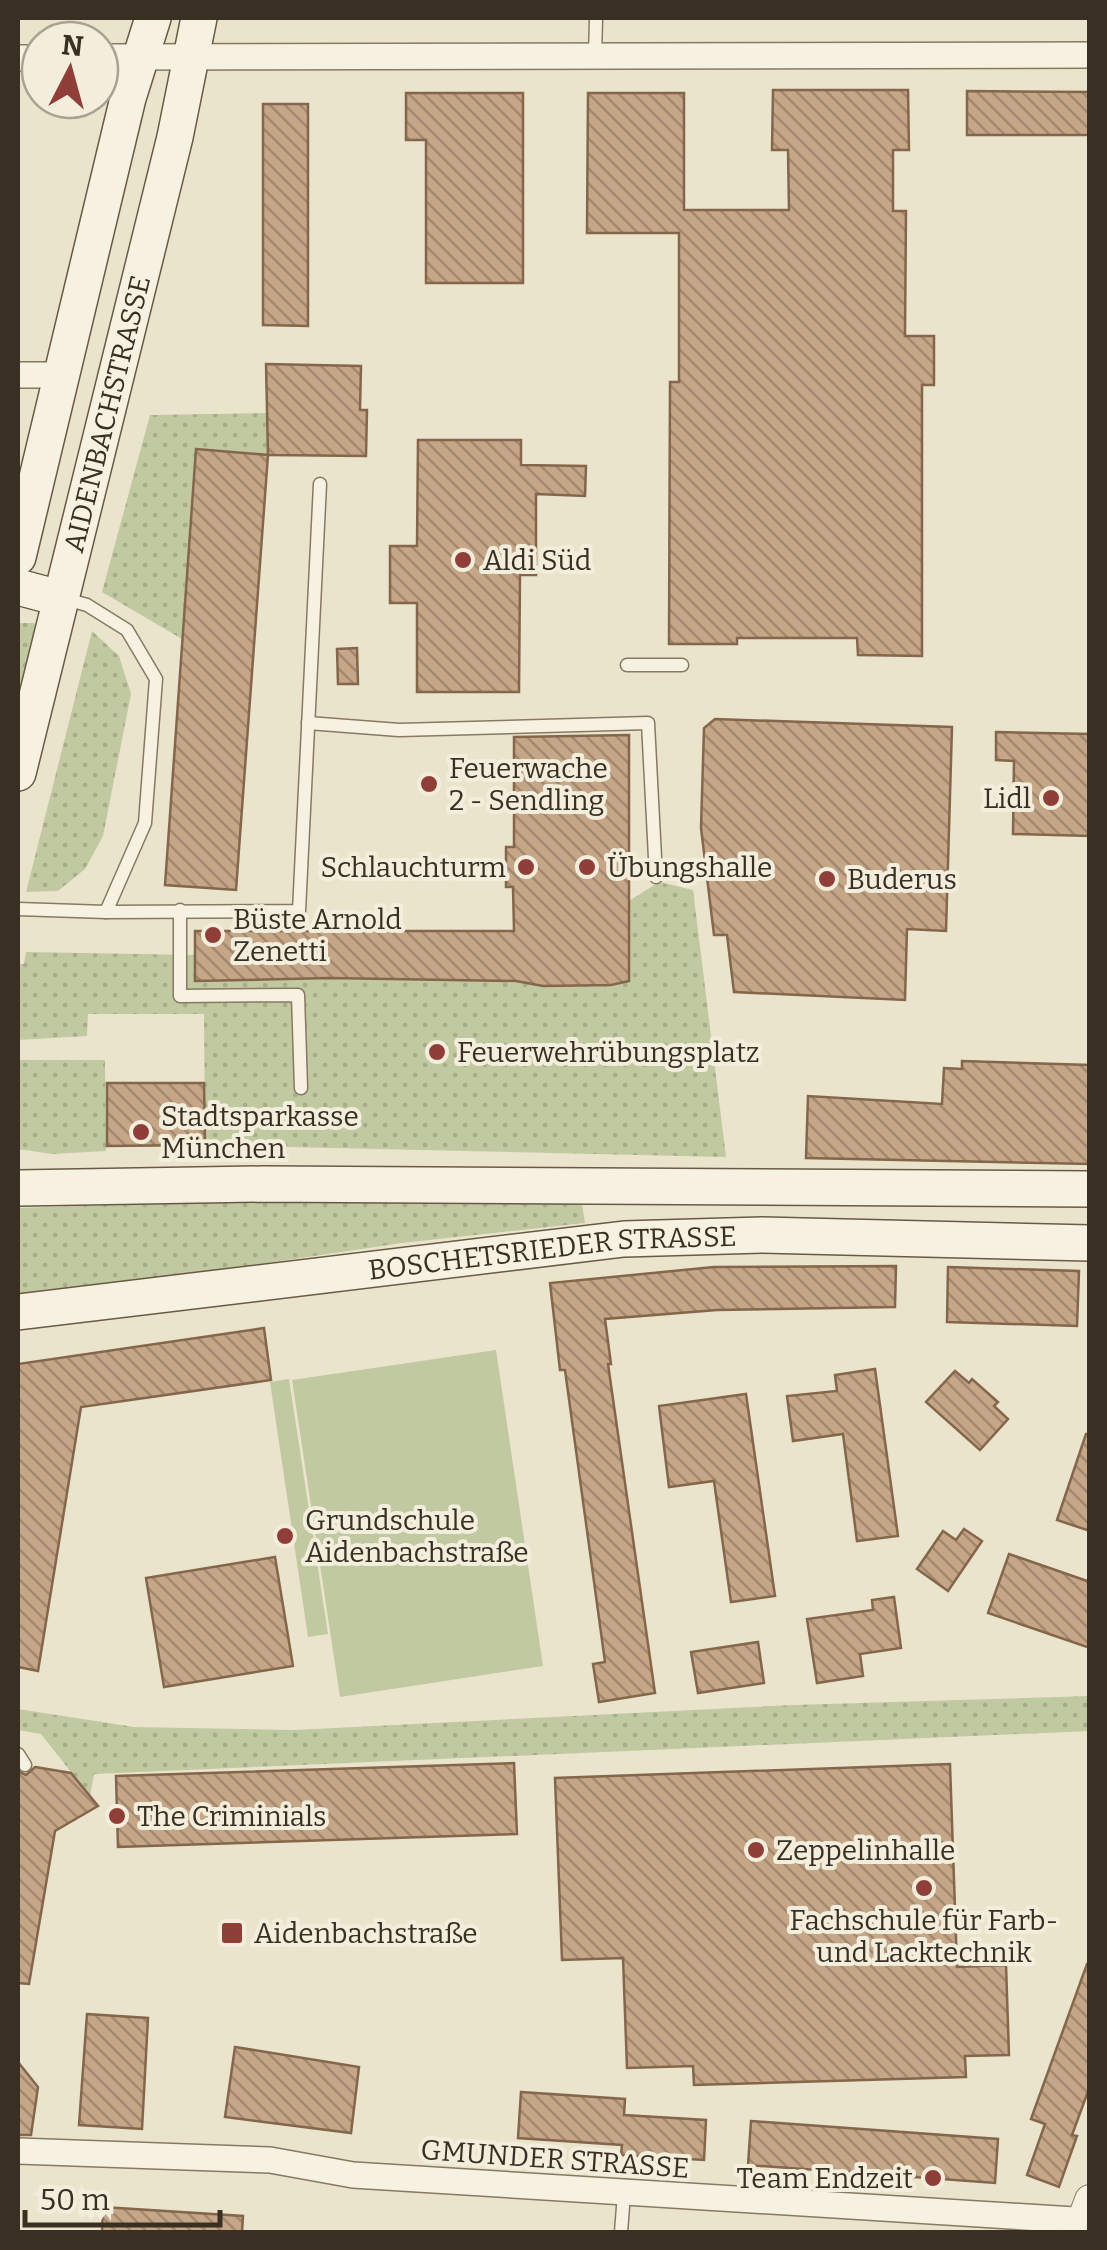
<svg xmlns="http://www.w3.org/2000/svg" width="1107" height="2250" font-family="Bitter,serif">
  <style>
    .grass { fill: url(#grass-dots) }
    .garden { fill: #c1c9a1 }
    .building { fill: url(#building-back-hatch); stroke: #84664a; stroke-width: 2.5 }
    .lines { fill: none; stroke-linecap: round; stroke-linejoin: round }
    .service-casing { stroke: #877962; stroke-width: 15 }
    .minor-casing { stroke: #877962; stroke-width: 28 }
    .tertiary-casing { stroke: #877962; stroke-width: 32 }
    .secondary-casing { stroke: #695a45; stroke-width: 38 }
    .service { stroke: #f6f1e0; stroke-width: 12 }
    .minor { stroke: #f6f1e0; stroke-width: 25 }
    .tertiary { stroke: #f6f1e0; stroke-width: 30 }
    .secondary { stroke: #f6f1e0; stroke-width: 35 }
    .poi-dot { fill: #903f38; stroke: #f3eedc; stroke-width: 4 }
    .labels { text-anchor: middle; dominant-baseline: central; stroke-width: 8; stroke-linejoin: round; paint-order: stroke }
    .street-label { font-size: 28px; fill: #393023; stroke: #f3eedc }
    .poi-label { font-size: 28px; fill: #393023; stroke: #f3eedc; text-anchor: start }
  </style>
  <defs>
    <pattern id="grass-dots" width="8" height="8" patternUnits="userSpaceOnUse" patternTransform="scale(2.5)"><rect width="8" height="8" fill="#c1c9a1"/><path d="M2 2h.1M6 6h.1" fill="none" stroke="#a7ad8a" stroke-width="1.8" stroke-linecap="round"/></pattern>
    <pattern id="building-back-hatch" width="6" height="6" patternUnits="userSpaceOnUse" patternTransform="scale(2.5)"><rect width="6" height="6" fill="#c5a687"/><path d="M-1 5l2 2M0 0l6 6M5-1l2 2" fill="none" stroke="#a1886e"/></pattern>
  </defs>
  <rect width="100%" height="100%" fill="#ebe4cd"/>
  <g class="grass">
    <polygon points="266,413 268,455 196,450 182,639 102,592 150,415"/>
    <polygon points="18,623 34,623 39,631 18,724"/>
    <polygon points="92,631 119,656 131,694 103,836 85,869 58,891 26,892"/>
    <polygon points="659,882 693,890 726,1157 205,1145 204,1014 88,1014 87,1036 18,1040 18,964 24,964 26,952 195,955 196,981 330,978 513,981 543,986 629,981 629,901"/>
    <polygon points="18,1060 105,1060 106,1151 52,1154 18,1149"/>
    <polygon points="580,1192 585,1223 402,1243 18,1300 18,1208 108,1205 154,1199"/>
    <polygon points="1089,1696 1090,1731 94,1774 90,1796 41,1734 18,1730 18,1709 134,1727 295,1730 793,1705"/>
  </g>
  <g class="garden">
    <polygon points="496,1350 543,1666 340,1697 292,1380"/>
    <polygon points="289,1379 328,1634 308,1637 270,1382"/>
  </g>
  <g class="building">
    <polygon points="773,90 908,90 909,150 893,150 893,211 906,211 905,336 934,336 934,385 922,385 922,656 858,655 857,638 737,638 737,644 669,644 670,382 679,382 679,233 587,233 588,93 684,93 684,210 789,210 788,150 772,150"/>
    <polygon points="967,91 1090,92 1090,135 967,135"/>
    <polygon points="406,93 523,93 523,283 426,283 426,140 406,140"/>
    <polygon points="263,104 308,104 308,326 263,325"/>
    <polygon points="266,364 361,366 360,410 367,410 366,456 268,455"/>
    <polygon points="418,440 521,440 521,465 586,466 585,496 536,494 536,575 520,575 519,692 417,692 417,603 390,603 390,546 417,546"/>
    <polygon points="196,449 268,455 236,890 165,885"/>
    <polygon points="357,648 358,684 338,684 337,649"/>
    <polygon points="715,719 952,727 946,931 907,929 905,1000 734,992 727,935 714,935 701,828 704,728"/>
    <polygon points="996,732 1090,734 1090,836 1013,834 1014,761 996,760"/>
    <polygon points="629,735 629,981 611,985 543,986 516,981 330,978 195,981 195,931 514,931 513,887 506,887 506,847 514,847 514,737"/>
    <polygon points="962,1061 1090,1065 1090,1164 806,1158 808,1096 942,1104 944,1068 962,1069"/>
    <polygon points="107,1083 204,1083 205,1145 107,1146"/>
    <polygon points="896,1266 895,1307 717,1310 605,1319 611,1364 608,1364 655,1693 599,1702 593,1664 605,1662 565,1370 560,1370 550,1283 714,1267"/>
    <polygon points="948,1267 1079,1271 1077,1326 947,1322"/>
    <polygon points="264,1328 271,1380 81,1407 38,1671 18,1667 18,1364"/>
    <polygon points="875,1369 898,1536 857,1541 843,1434 793,1441 787,1396 837,1391 835,1375"/>
    <polygon points="955,1371 969,1383 972,1379 998,1402 994,1406 1008,1419 980,1450 926,1402"/>
    <polygon points="746,1394 775,1596 731,1602 714,1481 669,1487 659,1406"/>
    <polygon points="1086,1434 1090,1434 1090,1531 1057,1520"/>
    <polygon points="964,1529 982,1541 948,1591 917,1569 943,1531 956,1540"/>
    <polygon points="1009,1554 1090,1582 1090,1648 988,1613"/>
    <polygon points="275,1557 293,1666 164,1687 146,1578"/>
    <polygon points="894,1597 901,1648 860,1654 863,1676 817,1683 807,1619 873,1610 872,1600"/>
    <polygon points="758,1642 764,1683 698,1693 691,1652"/>
    <polygon points="514,1763 517,1834 118,1847 116,1776"/>
    <polygon points="950,1764 957,1967 1006,1965 1009,2055 965,2056 966,2077 694,2085 693,2066 627,2068 623,1958 562,1960 555,1778"/>
    <polygon points="35,1767 71,1773 98,1806 55,1831 29,1984 18,1983 18,1771 26,1775"/>
    <polygon points="1087,1964 1090,1964 1090,2086 1072,2135 1077,2136 1059,2187 1027,2175 1045,2124 1031,2119"/>
    <polygon points="87,2014 148,2018 142,2129 79,2125"/>
    <polygon points="235,2047 359,2067 351,2133 225,2117"/>
    <polygon points="18,2062 38,2087 31,2135 18,2135"/>
    <polygon points="521,2092 625,2099 624,2115 706,2120 704,2160 621,2155 622,2145 518,2138"/>
    <polygon points="751,2121 998,2139 995,2183 748,2165"/>
    <polygon points="103,2207 243,2216 242,2232 102,2232"/>
  </g>
  <g class="lines">
    <g class="service-casing">
      <g id="service">
        <polyline points="595,57 596,18"/>
        <polyline points="627,665 682,665"/>
        <polyline points="308,723 399,730 648,723 656,877"/>
        <polyline points="18,909 106,912 145,823 156,679 127,630 87,605 62,598"/>
        <polyline points="180,910 180,996 298,995 301,1088"/>
        <polyline points="106,912 299,911 320,484"/>
        <polyline points="18,1754 25,1765"/>
        <polyline points="621,2232 624,2194"/>
      </g>
    </g>
    <g class="minor-casing">
      <g id="minor">
        <polyline points="100,57 1090,55"/>
        <polyline points="18,58 40,58"/>
        <polyline points="18,375 63,375"/>
        <polyline points="18,2151 270,2160 353,2175 1090,2221"/>
      </g>
    </g>
    <g class="tertiary-casing">
      <polyline id="tertiary" points="1078,2232 1090,2200"/>
    </g>
    <g class="secondary-casing">
      <g id="secondary">
        <polyline points="18,557 128,98 153,18"/>
        <polyline points="18,587 59,598"/>
        <path id="s1" d="M18 773 175 137 199 18"/>
        <polyline points="18,1188 263,1184 1090,1189"/>
        <path id="s2" d="M18 1312 624 1239 762 1235 1090 1243"/>
      </g>
    </g>
    <use href="#service" class="service"/>
    <use href="#minor" class="minor"/>
    <use href="#tertiary" class="tertiary"/>
    <use href="#secondary" class="secondary"/>
  </g>
  <g class="poi-dot">
    <circle cx="463" cy="560" r="10"/>
    <circle cx="429" cy="784" r="10"/>
    <circle cx="1051" cy="798" r="10"/>
    <circle cx="526" cy="867" r="10"/>
    <circle cx="587" cy="867" r="10"/>
    <circle cx="827" cy="879" r="10"/>
    <circle cx="213" cy="935" r="10"/>
    <circle cx="437" cy="1052" r="10"/>
    <circle cx="141" cy="1132" r="10"/>
    <circle cx="285" cy="1536" r="10"/>
    <circle cx="117" cy="1816" r="10"/>
    <circle cx="756" cy="1850" r="10"/>
    <circle cx="924" cy="1888" r="10"/>
    <rect x="220" y="1921" width="24" height="24" rx="5"/>
    <circle cx="933" cy="2178" r="10"/>
  </g>
  <g class="labels">
    <g class="street-label">
      <text stroke="none"><textPath href="#s1" startOffset="370">AIDENBACHSTRASSE</textPath></text>
      <text stroke="none"><textPath href="#s2" startOffset="538">BOSCHETSRIEDER STRASSE</textPath></text>
      <text transform="translate(555 2159) rotate(4)">GMUNDER STRASSE</text>
    </g>
    <g class="poi-label">
      <text x="483" y="560">Aldi Süd</text>
      <text x="449" y="768">Feuerwache<tspan x="449" dy="32">2 - Sendling</tspan></text>
      <text x="1031" y="798" text-anchor="end">Lidl</text>
      <text x="506" y="867" text-anchor="end">Schlauchturm</text>
      <text x="607" y="867">Übungshalle</text>
      <text x="847" y="879">Buderus</text>
      <text x="233" y="919">Büste Arnold<tspan x="233" dy="32">Zenetti</tspan></text>
      <text x="457" y="1052">Feuerwehrübungsplatz</text>
      <text x="161" y="1116">Stadtsparkasse<tspan x="161" dy="32">München</tspan></text>
      <text x="305" y="1520">Grundschule<tspan x="305" dy="32">Aidenbachstraße</tspan></text>
      <text x="137" y="1816">The Criminials</text>
      <text x="776" y="1850">Zeppelinhalle</text>
      <text x="924" y="1920" text-anchor="middle">Fachschule für Farb-<tspan x="924" dy="32">und Lacktechnik</tspan></text>
      <text x="254" y="1933">Aidenbachstraße</text>
      <text x="913" y="2178" text-anchor="end">Team Endzeit</text>
    </g>
  </g>
  <rect width="1107" height="2250" fill="none" stroke="#393023" stroke-width="40"/>
  <g transform="translate(70 70) rotate(6)"><circle r="48" fill="#f3eedc" stroke="#a9a292" stroke-width="2.5"/>
  <path d="M0-8L18 38L0 25L-18 38Z" fill="#903f38"/>
  <text y="-15" font-size="28" font-weight="bold" text-anchor="middle" fill="#393023">N</text>
  </g>
  <path d="M25 2210v15h195v-15" fill="none" stroke="#393023" stroke-width="5"/>
  <text x="40" y="2210" font-size="30" fill="#393023" stroke="#f3eedc" stroke-width="8" paint-order="stroke">50 m</text>
</svg>
